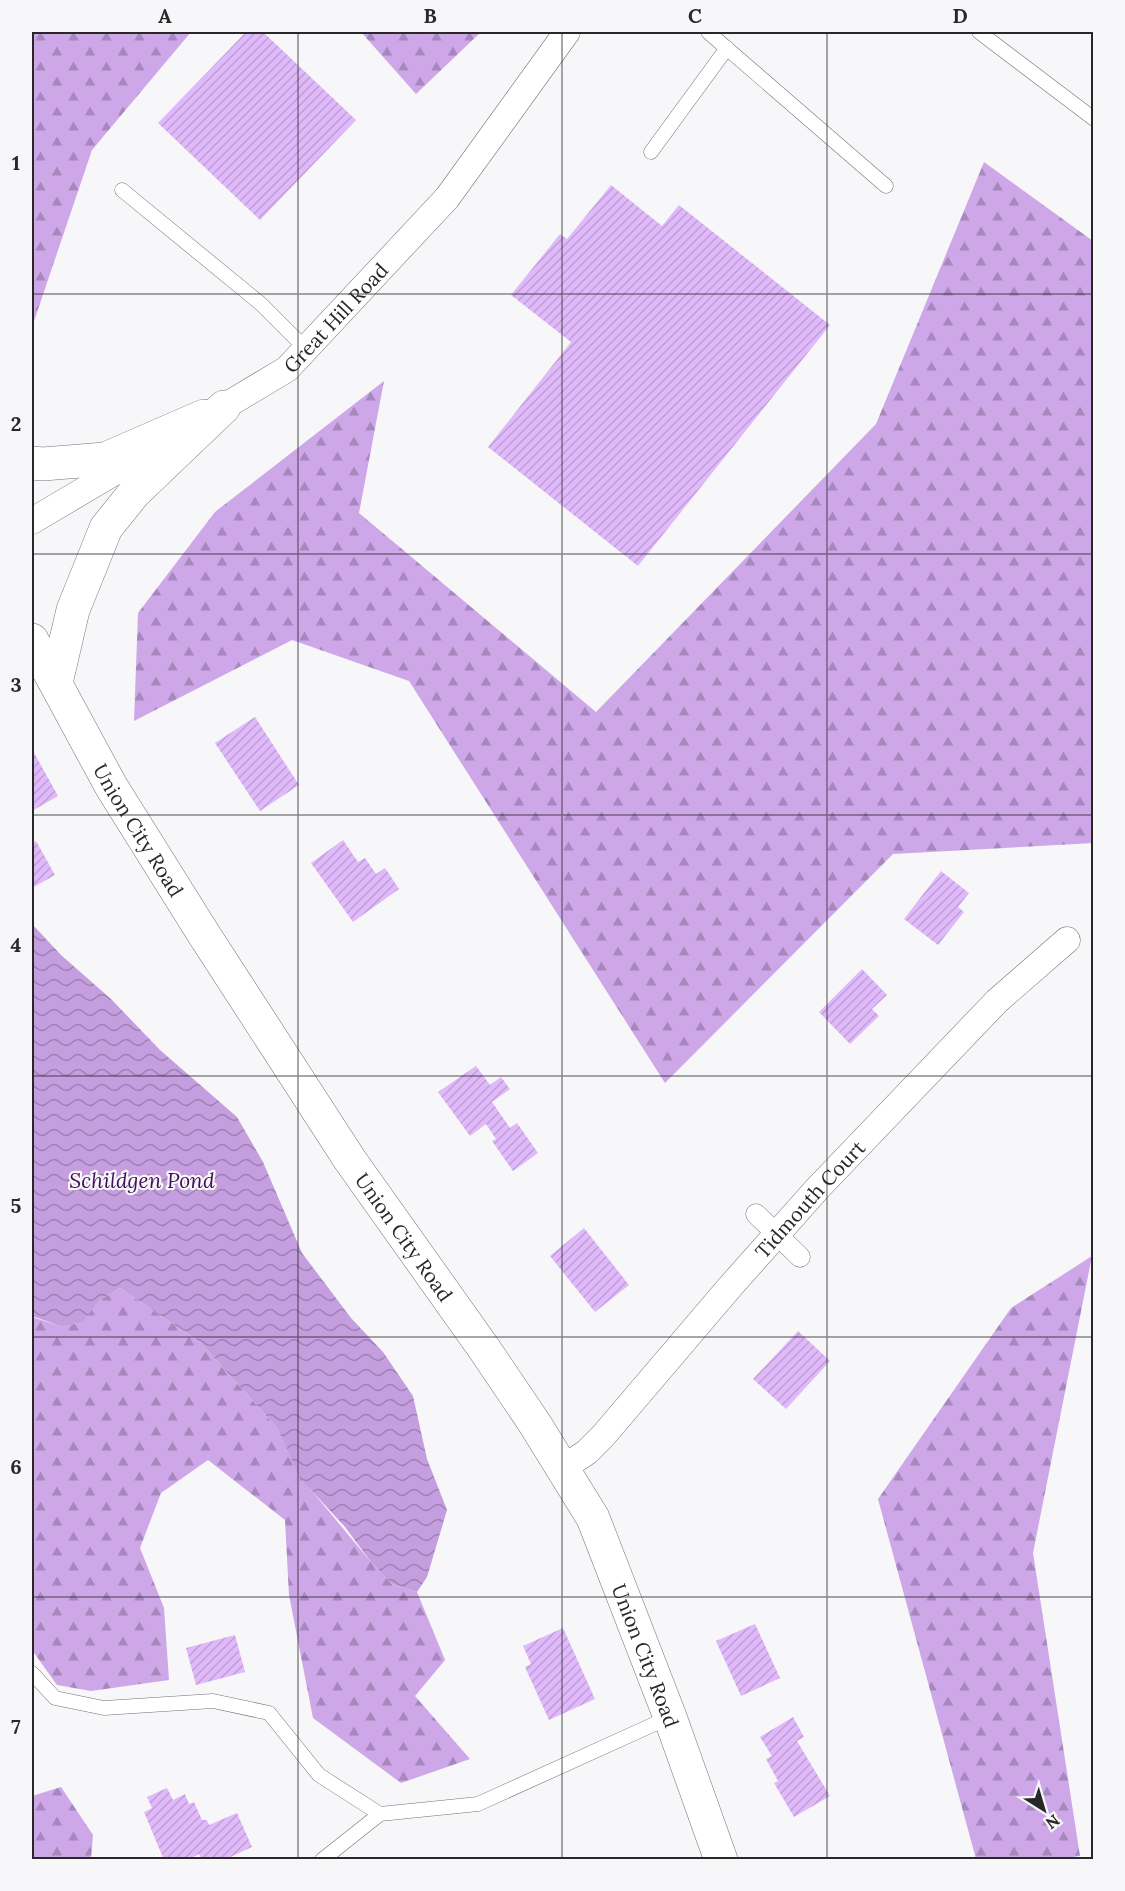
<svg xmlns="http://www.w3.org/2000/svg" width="1125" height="1891" font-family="Lora,serif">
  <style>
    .forest { fill: url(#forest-firs) }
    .water { fill: url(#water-waves) }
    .building { fill: url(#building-hatch) }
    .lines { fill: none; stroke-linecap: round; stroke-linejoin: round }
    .service-casing { stroke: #737174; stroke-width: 15 }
    .pedestrian-casing { stroke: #737174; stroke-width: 21 }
    .minor-casing { stroke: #737174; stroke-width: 27 }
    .secondary-casing { stroke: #737174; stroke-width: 34 }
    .service { stroke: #fff; stroke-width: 14 }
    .pedestrian { stroke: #fff; stroke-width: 20 }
    .minor { stroke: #fff; stroke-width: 26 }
    .secondary { stroke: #fff; stroke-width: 33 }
    .grid { fill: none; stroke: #292829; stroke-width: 1.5; stroke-opacity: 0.55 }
    .labels { text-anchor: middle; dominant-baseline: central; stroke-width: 4.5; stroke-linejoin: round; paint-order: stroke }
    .street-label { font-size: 20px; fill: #292829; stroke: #f7f6f9 }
    .water-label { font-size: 21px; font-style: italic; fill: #410e5a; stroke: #f7f6f9 }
    .neatline { fill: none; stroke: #292829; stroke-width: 2 }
    .grid-label { font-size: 20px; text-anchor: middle; font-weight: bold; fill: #292829 }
  </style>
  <defs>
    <pattern id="forest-firs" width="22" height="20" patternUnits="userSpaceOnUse" patternTransform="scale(1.5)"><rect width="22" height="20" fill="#cea7e8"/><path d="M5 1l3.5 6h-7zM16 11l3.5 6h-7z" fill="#a788bc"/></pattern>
    <pattern id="water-waves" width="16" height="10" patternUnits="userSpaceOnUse" patternTransform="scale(1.5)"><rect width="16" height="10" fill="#c49ede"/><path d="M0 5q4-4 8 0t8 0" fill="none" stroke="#9f81b4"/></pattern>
    <pattern id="building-hatch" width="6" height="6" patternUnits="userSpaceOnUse" patternTransform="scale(1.5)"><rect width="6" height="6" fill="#e0b9fa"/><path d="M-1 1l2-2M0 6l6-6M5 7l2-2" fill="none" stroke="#c09fd6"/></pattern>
  </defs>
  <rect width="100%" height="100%" fill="#f7f6f9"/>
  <g class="forest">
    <polygon points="32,32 191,32 92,150 32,327"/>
    <polygon points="361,32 481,32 416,94"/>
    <polygon points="984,162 1093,241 1093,843 893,854 665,1083 409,681 292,640 134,721 138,613 215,512 384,381 359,513 596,712 876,424"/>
    <polygon points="1092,1256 1033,1553 1080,1856 1048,1860 976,1859 878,1499 1011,1308"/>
    <polygon points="120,1288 200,1342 278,1429 311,1490 371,1562 392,1584 417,1592 445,1660 415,1696 470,1759 401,1783 313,1718 289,1595 285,1520 208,1460 161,1493 140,1548 164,1608 169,1680 91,1691 57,1685 32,1650 32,1317 63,1327 81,1322 100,1300"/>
    <polygon points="61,1787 93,1835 91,1859 32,1859 32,1796"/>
  </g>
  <polygon class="water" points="32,924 61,955 111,999 160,1050 237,1117 263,1162 302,1253 351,1318 383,1352 413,1396 427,1459 447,1510 427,1577 417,1592 392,1584 371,1562 345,1527 300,1478 278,1429 200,1342 120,1288 100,1300 82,1322 63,1327 32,1316"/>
  <g class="building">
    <polygon points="246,32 263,32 356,120 260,220 158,123"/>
    <polygon points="611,185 662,226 679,205 830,325 638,566 488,447 571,342 511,295 560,234 567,239"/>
    <polygon points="255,717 299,785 260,811 215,743"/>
    <polygon points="32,749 58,796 32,811"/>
    <polygon points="343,840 358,862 365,858 376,874 385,868 399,889 353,922 311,863"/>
    <polygon points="36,841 55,875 32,888 32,844"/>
    <polygon points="941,871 969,893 958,907 964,912 938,945 904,919"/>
    <polygon points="862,969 887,995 872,1009 879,1016 850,1044 819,1012"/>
    <polygon points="476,1066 490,1085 501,1077 510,1089 492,1102 510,1128 517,1123 538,1153 513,1171 492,1141 496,1139 486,1124 470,1136 438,1092"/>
    <polygon points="584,1228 629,1285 595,1312 550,1256"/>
    <polygon points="798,1331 830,1361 786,1409 753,1379"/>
    <polygon points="755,1624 780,1678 741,1696 716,1641"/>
    <polygon points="563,1628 595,1699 549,1720 525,1667 531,1664 523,1646"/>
    <polygon points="235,1635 245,1672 196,1685 186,1648"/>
    <polygon points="793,1717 804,1737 797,1741 830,1796 794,1817 774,1783 778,1781 766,1759 772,1756 760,1737"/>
    <polygon points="167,1788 173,1800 185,1794 189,1804 194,1802 202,1820 207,1820 209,1825 237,1813 252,1847 224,1860 202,1860 199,1854 187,1860 164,1860 144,1812 152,1808 147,1797"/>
  </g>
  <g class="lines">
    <g class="service-casing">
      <g id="service">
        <polyline points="708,32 886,186"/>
        <polyline points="979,32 1094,119"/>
        <polyline points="651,152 727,48"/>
        <polyline points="122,190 261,304 306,349"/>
        <polyline points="32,1673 55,1698 104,1708 213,1701 269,1713 319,1775 380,1814"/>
        <polyline points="322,1860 380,1814 478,1804 670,1717"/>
      </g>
    </g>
    <g class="pedestrian-casing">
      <polyline id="pedestrian" points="756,1214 800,1257"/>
    </g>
    <g class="minor-casing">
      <g id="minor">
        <path id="s1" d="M207 417 287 369 447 198 567 32"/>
        <polyline points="32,521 140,457"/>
        <path id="s2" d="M563 1468 587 1452 603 1436 729 1288 817 1189 997 1001 1067 940"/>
      </g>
    </g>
    <g class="secondary-casing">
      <g id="secondary">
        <polyline points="32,463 43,464 105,459 204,416"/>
        <path id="s3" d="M32 640 111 786 203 933 350 1160 485 1350 535 1424 593 1518 670 1717 721 1860"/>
        <polyline points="56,683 73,610 106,528 134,493 224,407"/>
      </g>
    </g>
    <use href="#service" class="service"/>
    <use href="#pedestrian" class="pedestrian"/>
    <use href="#minor" class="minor"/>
    <use href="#secondary" class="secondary"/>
  </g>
  <path class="grid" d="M298 32V1860M562 32V1860M827 32V1860M32 294H1094M32 554H1094M32 815H1094M32 1076H1094M32 1337H1094M32 1597H1094"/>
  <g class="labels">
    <g class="street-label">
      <text stroke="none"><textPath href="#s1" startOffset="164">Great Hill Road</textPath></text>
      <text stroke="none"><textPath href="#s3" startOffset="218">Union City Road</textPath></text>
      <text stroke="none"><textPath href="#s2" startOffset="366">Tidmouth Court</textPath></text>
      <text stroke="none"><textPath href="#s3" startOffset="704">Union City Road</textPath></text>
      <text stroke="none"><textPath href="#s3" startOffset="1190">Union City Road</textPath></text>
    </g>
    <g class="water-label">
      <text x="142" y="1180">Schildgen Pond</text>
    </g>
  </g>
  <rect width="1125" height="1891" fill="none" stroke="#f7f6f9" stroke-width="66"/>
  <g transform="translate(1044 1810) rotate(143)" stroke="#f7f6f9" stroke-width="4.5" paint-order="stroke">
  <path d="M0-4.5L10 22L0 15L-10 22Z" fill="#292829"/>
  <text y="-9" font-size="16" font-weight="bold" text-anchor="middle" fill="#292829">N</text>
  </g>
  <rect x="33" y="33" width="1059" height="1825" class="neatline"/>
  <g class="grid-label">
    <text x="165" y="23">A</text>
    <text x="430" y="23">B</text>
    <text x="695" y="23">C</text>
    <text x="960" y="23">D</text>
    <text x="16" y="170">1</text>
    <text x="16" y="431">2</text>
    <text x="16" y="692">3</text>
    <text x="16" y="952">4</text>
    <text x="16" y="1213">5</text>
    <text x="16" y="1474">6</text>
    <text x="16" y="1734">7</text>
  </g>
</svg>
